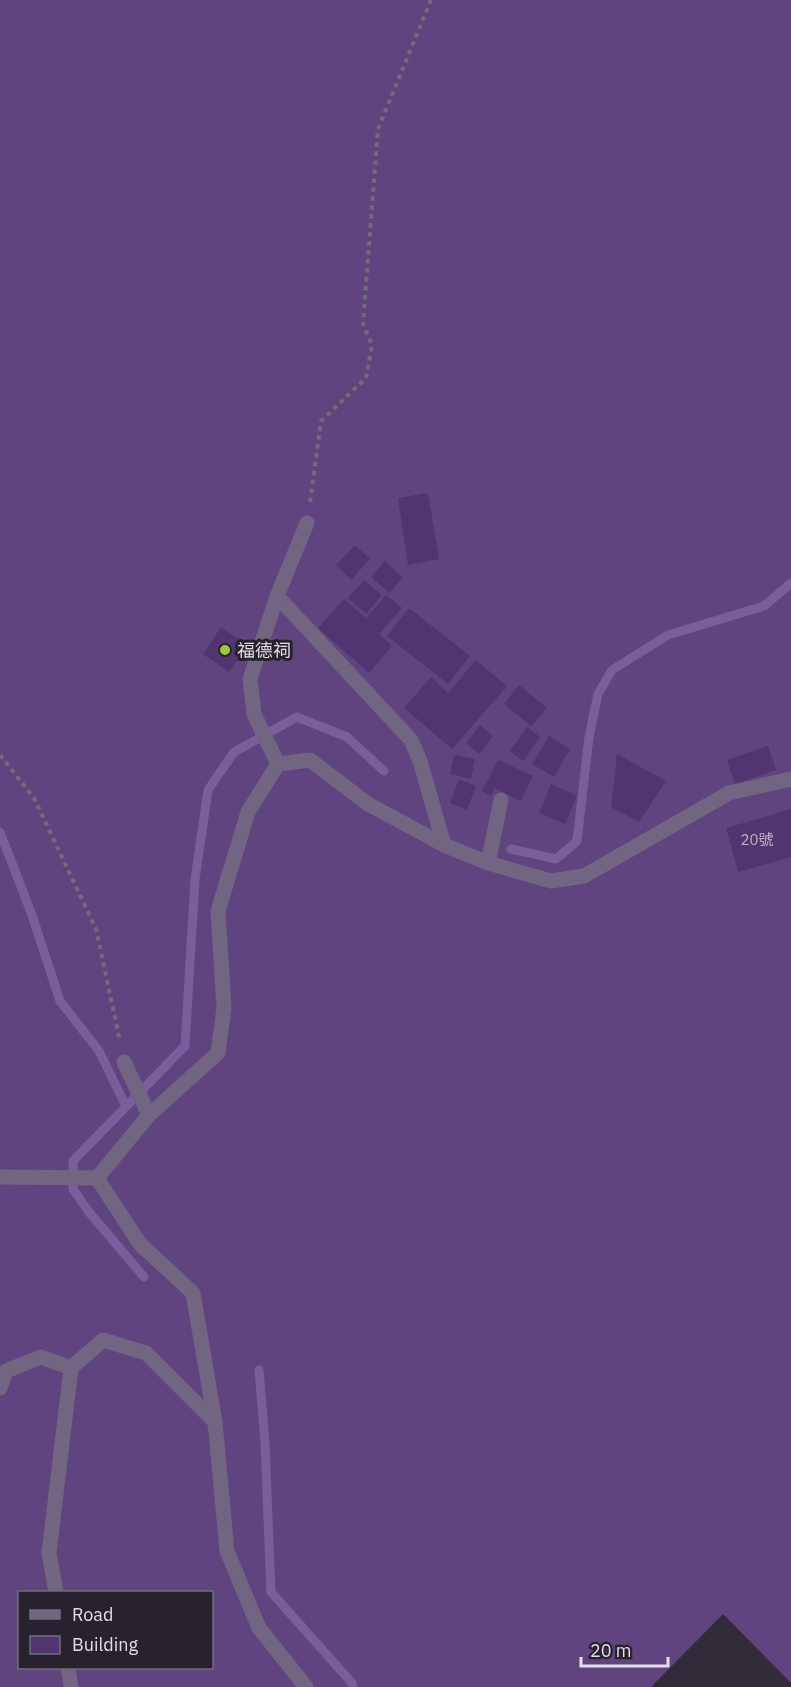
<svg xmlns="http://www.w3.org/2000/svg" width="791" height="1687" font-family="'IBM Plex Sans','Noto Sans TC',sans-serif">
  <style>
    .forest { fill: #60447f; fill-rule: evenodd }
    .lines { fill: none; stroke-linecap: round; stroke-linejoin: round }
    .stream { stroke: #7a5d9b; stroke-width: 9 }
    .building { fill: #523570 }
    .path { stroke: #716d77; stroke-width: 4; stroke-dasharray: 4.5 4.5; stroke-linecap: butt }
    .minor { stroke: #716581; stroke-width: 15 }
    .poi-dot { fill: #9dca2f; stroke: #27222d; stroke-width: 2 }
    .labels { text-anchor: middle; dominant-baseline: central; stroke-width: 6; stroke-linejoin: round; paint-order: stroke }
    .number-label { font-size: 15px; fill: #bdb4c8 }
    .poi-label { font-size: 18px; fill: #e1dee5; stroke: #27222d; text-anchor: start }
  </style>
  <rect width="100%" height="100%" fill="#312c37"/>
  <path class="forest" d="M0 0H791V1683L723 1614 651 1687H0ZM20 1592H212V1668H20Z"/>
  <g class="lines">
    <g class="stream">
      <polyline points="0,832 32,915 60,1001 99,1051 126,1106"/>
      <polyline points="511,849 556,859 577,841 589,737 598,694 612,670 668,635 764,606 791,583"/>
      <polyline points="144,1277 89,1212 73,1189 73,1161 185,1046 195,879 208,790 234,752 297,717 347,737 384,771"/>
      <polyline points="259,1370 265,1442 271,1592 352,1683 353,1687"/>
    </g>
  </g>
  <g class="building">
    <polygon points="428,493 439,559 408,565 398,498"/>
    <polygon points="355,545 370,559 351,580 336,565"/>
    <polygon points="385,561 403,578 389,593 371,577"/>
    <polygon points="364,580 382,595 366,614 348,598"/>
    <polygon points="386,595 402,608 379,634 392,646 369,673 318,628 344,599 366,618"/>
    <polygon points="409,608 470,656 448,684 387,636"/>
    <polygon points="221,627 248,646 229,672 203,654"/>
    <polygon points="476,660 507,686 452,749 404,708 431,677 448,693"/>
    <polygon points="519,685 547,708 531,726 504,704"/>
    <polygon points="480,725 493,736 479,754 466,743"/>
    <polygon points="527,727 540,737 523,761 510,751"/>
    <polygon points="549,736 570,749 554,777 532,764"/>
    <polygon points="768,746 776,770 735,784 727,760"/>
    <polygon points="617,754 666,781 639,822 611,807"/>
    <polygon points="454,755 475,759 471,779 450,774"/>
    <polygon points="498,760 533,776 521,801 495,788 491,796 482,791"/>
    <polygon points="459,779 476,786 467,810 450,803"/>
    <polygon points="551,784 577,796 565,824 539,813"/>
    <polygon points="791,809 791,857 738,872 726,828"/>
  </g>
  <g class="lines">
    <g class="path">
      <polyline points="310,502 321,421 366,378 372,345 363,324 378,129 431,0"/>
      <polyline points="0,755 34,798 96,929 120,1041"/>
    </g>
    <g class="minor">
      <polyline points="277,596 411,740 420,761 444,845"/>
      <polyline points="278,764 254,714 250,679 277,596 307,523"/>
      <polyline points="488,863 501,800"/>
      <polyline points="124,1062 149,1115"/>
      <polyline points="0,1177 97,1178"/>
      <polyline points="0,1388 6,1371 41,1357 71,1368 103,1340 146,1353 215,1422"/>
      <polyline points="56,1592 49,1553 71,1368"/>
      <polyline points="68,1668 71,1687"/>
      <polyline points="306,1687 259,1628 227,1551 215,1422 193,1293 140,1244 97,1178 149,1115 218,1053 224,1008 218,911 248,812 278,764 310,760 368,804 444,845 488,863 551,881 584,876 729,793 791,779"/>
    </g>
  </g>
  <circle class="poi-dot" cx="225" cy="650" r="6"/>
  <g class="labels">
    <g class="number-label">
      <text x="757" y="839">20號</text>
    </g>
    <g class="poi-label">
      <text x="237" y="650">福德祠</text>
    </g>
  </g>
  <rect x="18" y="1591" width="195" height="78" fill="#27222d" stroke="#716d77" stroke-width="1.5"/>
  <rect x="30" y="1610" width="30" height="9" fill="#716581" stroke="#716d77" stroke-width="1.5"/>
  <text x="72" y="1621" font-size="18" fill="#e1dee5">Road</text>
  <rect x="30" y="1636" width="30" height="18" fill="#523570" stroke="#716d77" stroke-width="1.5"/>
  <text x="72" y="1651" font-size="18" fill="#e1dee5">Building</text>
  <path d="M581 1657v9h87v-9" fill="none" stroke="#e1dee5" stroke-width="3"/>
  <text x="590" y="1657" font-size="18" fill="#e1dee5" stroke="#27222d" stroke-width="4.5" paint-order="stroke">20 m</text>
</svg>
